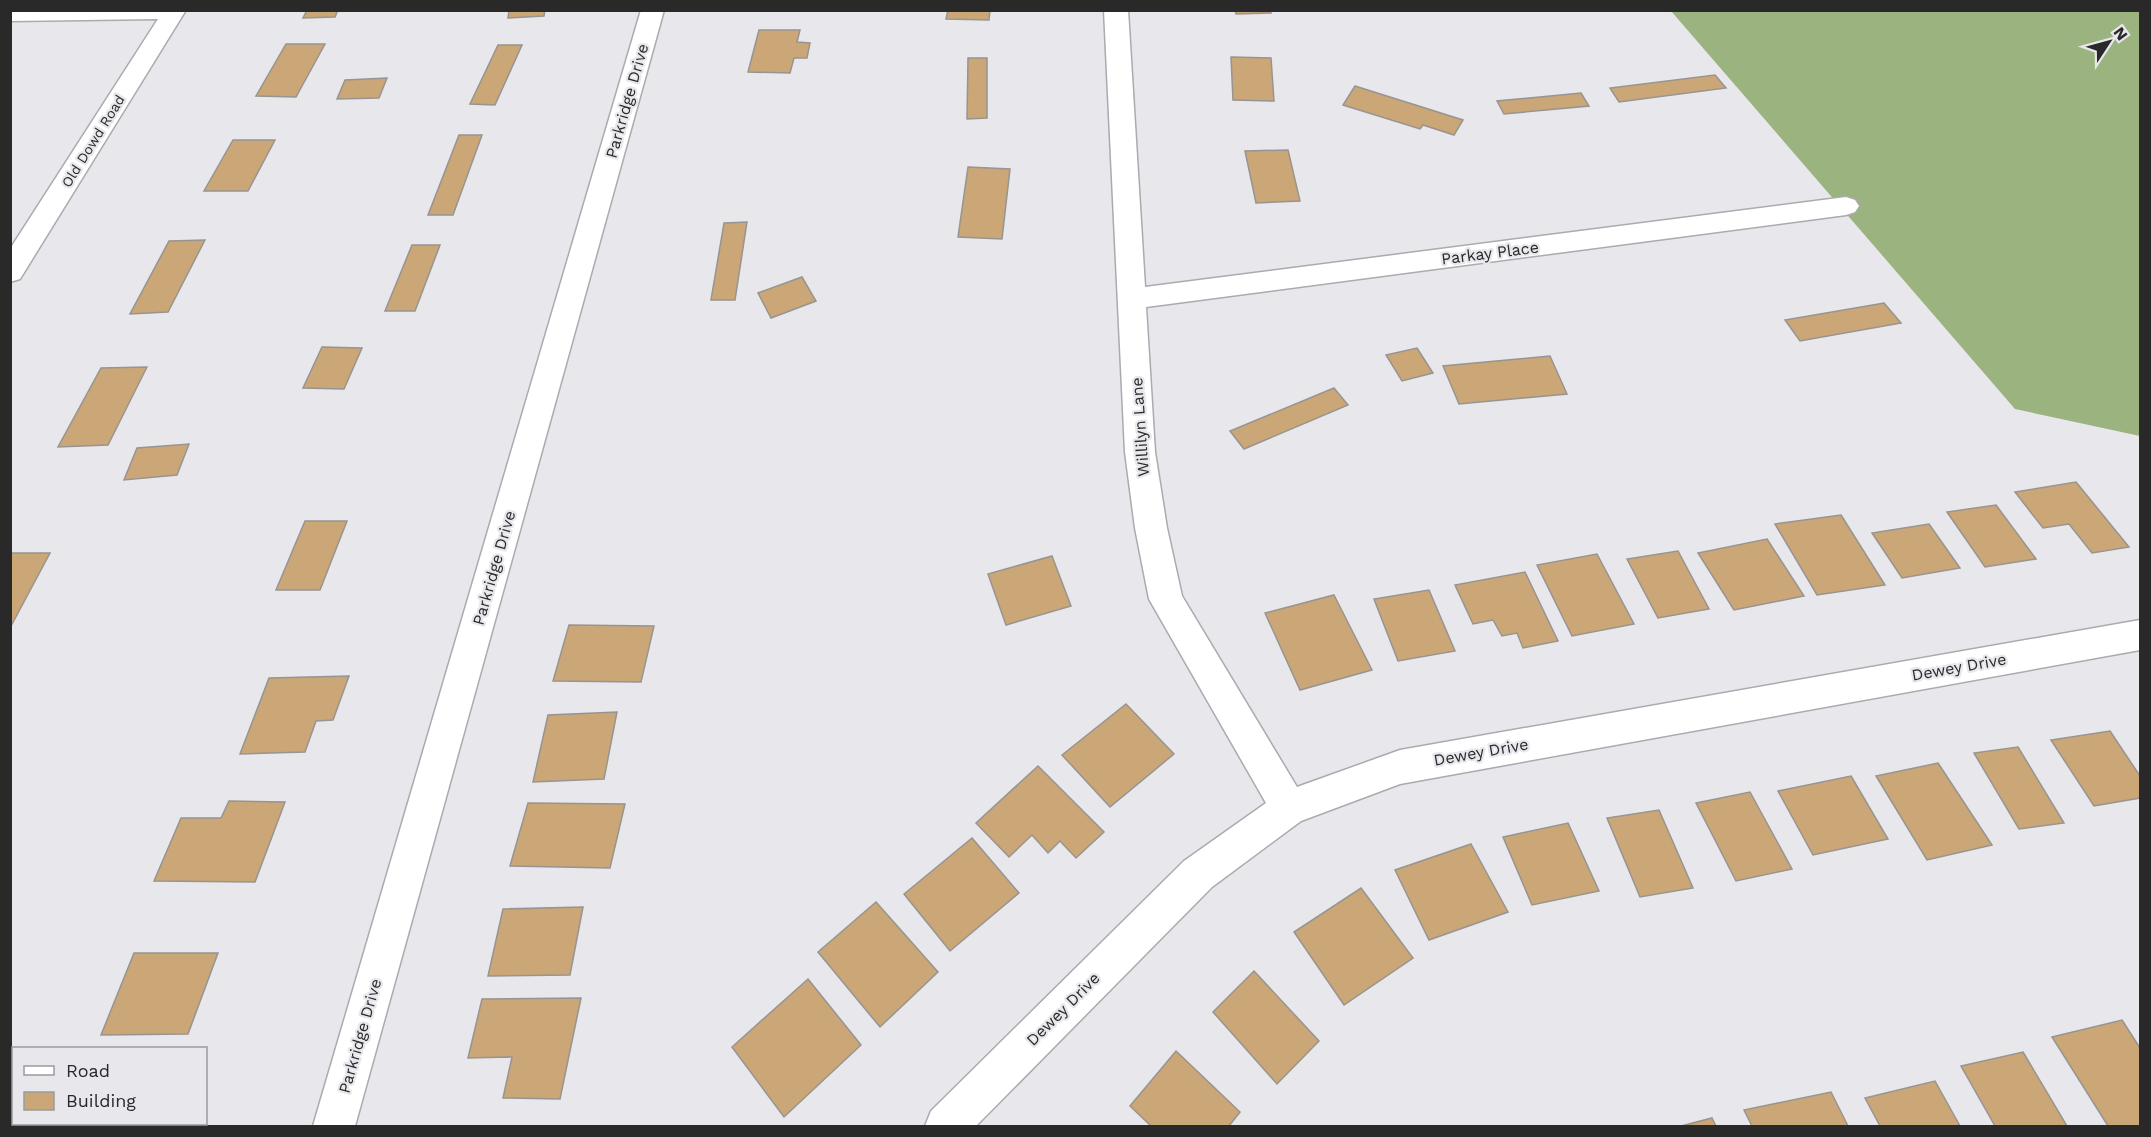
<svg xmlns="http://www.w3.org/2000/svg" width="2151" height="1137" font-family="'Work Sans',sans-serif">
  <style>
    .forest { fill: #9bb37f }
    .building { fill: #cba676; stroke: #979491; stroke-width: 1.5 }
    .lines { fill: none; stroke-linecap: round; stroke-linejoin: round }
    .minor-casing { stroke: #aaaaaf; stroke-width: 3 }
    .minor { fill: #fff; fill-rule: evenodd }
    .labels { text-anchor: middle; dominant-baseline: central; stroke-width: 4.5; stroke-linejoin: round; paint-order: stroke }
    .far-street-label { font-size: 14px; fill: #29292a; stroke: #e7e7ec }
    .street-label { font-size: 16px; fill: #29292a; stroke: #e7e7ec }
  </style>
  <rect width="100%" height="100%" fill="#e7e7ec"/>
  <polygon class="forest" points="1671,11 2140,11 2140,436 2015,409"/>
  <g class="building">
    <polygon points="307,10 338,10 335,17 303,18"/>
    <polygon points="509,10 545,10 544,16 508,18"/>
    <polygon points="948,10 990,10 989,20 946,19"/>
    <polygon points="1235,10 1270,10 1271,13 1236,14"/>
    <polygon points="759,30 800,30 797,42 810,43 807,58 794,58 790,73 748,72"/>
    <polygon points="286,44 325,44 296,97 256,96"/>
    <polygon points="498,45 522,45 495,105 470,104"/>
    <polygon points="1231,57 1271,58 1274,101 1233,100"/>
    <polygon points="968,58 987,58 987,118 967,119"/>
    <polygon points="1715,75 1726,88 1619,102 1610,88"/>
    <polygon points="387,78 379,98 337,99 345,80"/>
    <polygon points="1355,86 1463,120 1454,135 1423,125 1420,129 1343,105"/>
    <polygon points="1581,93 1589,106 1504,114 1497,101"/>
    <polygon points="459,135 482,135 453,215 428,215"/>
    <polygon points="233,140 275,140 248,191 204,191"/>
    <polygon points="1288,150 1300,201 1256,203 1245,151"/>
    <polygon points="968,167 1010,169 1002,239 958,237"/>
    <polygon points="747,222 735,300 711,300 724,223"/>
    <polygon points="205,240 168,312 130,314 169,241"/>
    <polygon points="412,245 440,245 415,311 385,311"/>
    <polygon points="802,277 816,301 771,318 758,293"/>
    <polygon points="1884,303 1901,323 1800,341 1785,320"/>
    <polygon points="322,347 362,348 344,389 303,388"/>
    <polygon points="1417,348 1433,373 1402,381 1386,355"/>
    <polygon points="1550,356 1567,394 1459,404 1443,366"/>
    <polygon points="147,367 108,445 58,447 101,368"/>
    <polygon points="1334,388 1348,405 1244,449 1230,431"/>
    <polygon points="189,444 177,475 124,480 137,448"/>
    <polygon points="2076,482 2129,547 2092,553 2069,524 2043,528 2015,492"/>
    <polygon points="1996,505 2036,559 1985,567 1947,512"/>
    <polygon points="1841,515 1885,585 1817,595 1775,524"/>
    <polygon points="305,521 347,521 320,590 276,590"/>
    <polygon points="1929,524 1960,568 1902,578 1872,533"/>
    <polygon points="1767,539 1804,596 1734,610 1698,553"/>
    <polygon points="1678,551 1709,609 1658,618 1627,559"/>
    <polygon points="10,553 50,553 10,628"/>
    <polygon points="1597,554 1634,624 1572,636 1537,565"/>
    <polygon points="1052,556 1071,606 1006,625 988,574"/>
    <polygon points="1525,572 1558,641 1523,648 1517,633 1502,636 1493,620 1473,624 1455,585"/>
    <polygon points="1429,590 1455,651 1398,661 1374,599"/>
    <polygon points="1334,595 1372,670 1300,690 1265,613"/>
    <polygon points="569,625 654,626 641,682 553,681"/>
    <polygon points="349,676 333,720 316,721 305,752 240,754 269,678"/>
    <polygon points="1126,704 1174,754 1110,807 1062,755"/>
    <polygon points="617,712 604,779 533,782 548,715"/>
    <polygon points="2110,731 2140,776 2140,798 2094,806 2051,740"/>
    <polygon points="2018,747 2064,823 2019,829 1974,753"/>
    <polygon points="1938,763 1992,845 1927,860 1876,776"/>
    <polygon points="1038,766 1104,832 1076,858 1060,841 1048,853 1032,835 1009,857 976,823"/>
    <polygon points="1851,776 1888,839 1813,855 1778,791"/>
    <polygon points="1750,792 1792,869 1736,881 1696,803"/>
    <polygon points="229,801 285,802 255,882 154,881 181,818 221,818"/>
    <polygon points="528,803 625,804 610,868 510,866"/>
    <polygon points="1659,810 1693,888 1640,897 1607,818"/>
    <polygon points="1568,823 1599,891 1532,905 1503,837"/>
    <polygon points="972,838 1019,893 950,951 904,894"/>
    <polygon points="1471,844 1508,912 1429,940 1395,870"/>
    <polygon points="1361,888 1413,958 1344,1005 1294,932"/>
    <polygon points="876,902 938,972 880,1027 818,952"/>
    <polygon points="583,907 570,975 488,976 503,909"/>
    <polygon points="134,953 218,953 188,1034 101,1035"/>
    <polygon points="1254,971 1319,1041 1277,1084 1213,1012"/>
    <polygon points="808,979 861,1045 784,1117 732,1047"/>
    <polygon points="581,998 560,1099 503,1098 512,1057 468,1058 482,999"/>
    <polygon points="2122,1020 2140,1048 2140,1126 2108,1126 2052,1037"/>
    <polygon points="1176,1051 1240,1112 1229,1126 1151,1126 1130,1106"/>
    <polygon points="2023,1052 2067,1126 1995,1126 1961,1066"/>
    <polygon points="1935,1081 1960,1126 1880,1126 1865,1098"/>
    <polygon points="1831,1092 1848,1126 1752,1126 1744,1110"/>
    <polygon points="1712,1118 1716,1126 1681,1126"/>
  </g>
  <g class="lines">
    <g class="minor-casing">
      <g id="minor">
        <polygon points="10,10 186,10 20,279 10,282 10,249 158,19 10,21"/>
        <polygon points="641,10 664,10 355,1126 313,1126"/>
        <polygon points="1104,10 1128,10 1145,287 1846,197 1855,200 1859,206 1855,212 1846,215 1146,307 1155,452 1167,528 1182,596 1297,787 1400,750 2140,620 2140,650 1400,784 1301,821 1212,887 976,1126 925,1126 931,1111 1184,861 1266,803 1149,599 1135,528 1125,452"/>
      </g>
    </g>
    <use href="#minor" class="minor"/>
  </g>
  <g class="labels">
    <g class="far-street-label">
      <text transform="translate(93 141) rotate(-58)">Old Dowd Road</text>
    </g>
    <g class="street-label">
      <text transform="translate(627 101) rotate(-74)">Parkridge Drive</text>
      <text transform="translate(1490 253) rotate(-7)">Parkay Place</text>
      <text transform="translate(1140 427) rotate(-94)">Willilyn Lane</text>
      <text transform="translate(494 568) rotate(-74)">Parkridge Drive</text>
      <text transform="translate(1959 667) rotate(-10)">Dewey Drive</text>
      <text transform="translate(1481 752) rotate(-10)">Dewey Drive</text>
      <text transform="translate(1063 1009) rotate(-45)">Dewey Drive</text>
      <text transform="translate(360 1036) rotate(-74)">Parkridge Drive</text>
    </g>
  </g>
  <rect width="2151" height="1137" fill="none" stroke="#29292a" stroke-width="24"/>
  <rect x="12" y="1047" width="195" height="78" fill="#e7e7ec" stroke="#9b9b9e" stroke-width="1.5"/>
  <rect x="24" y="1066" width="30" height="9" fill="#ffffff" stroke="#9b9b9e" stroke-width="1.5"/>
  <text x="66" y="1077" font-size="18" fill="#29292a">Road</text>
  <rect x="24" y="1092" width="30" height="18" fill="#cba676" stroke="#9b9b9e" stroke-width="1.5"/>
  <text x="66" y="1107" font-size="18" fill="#29292a">Building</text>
  <g transform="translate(2109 42) rotate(54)" stroke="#e7e7ec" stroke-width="4.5" paint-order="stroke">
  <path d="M0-4.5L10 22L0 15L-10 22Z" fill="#29292a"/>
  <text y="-9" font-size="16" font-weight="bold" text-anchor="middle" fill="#29292a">N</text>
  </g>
</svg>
